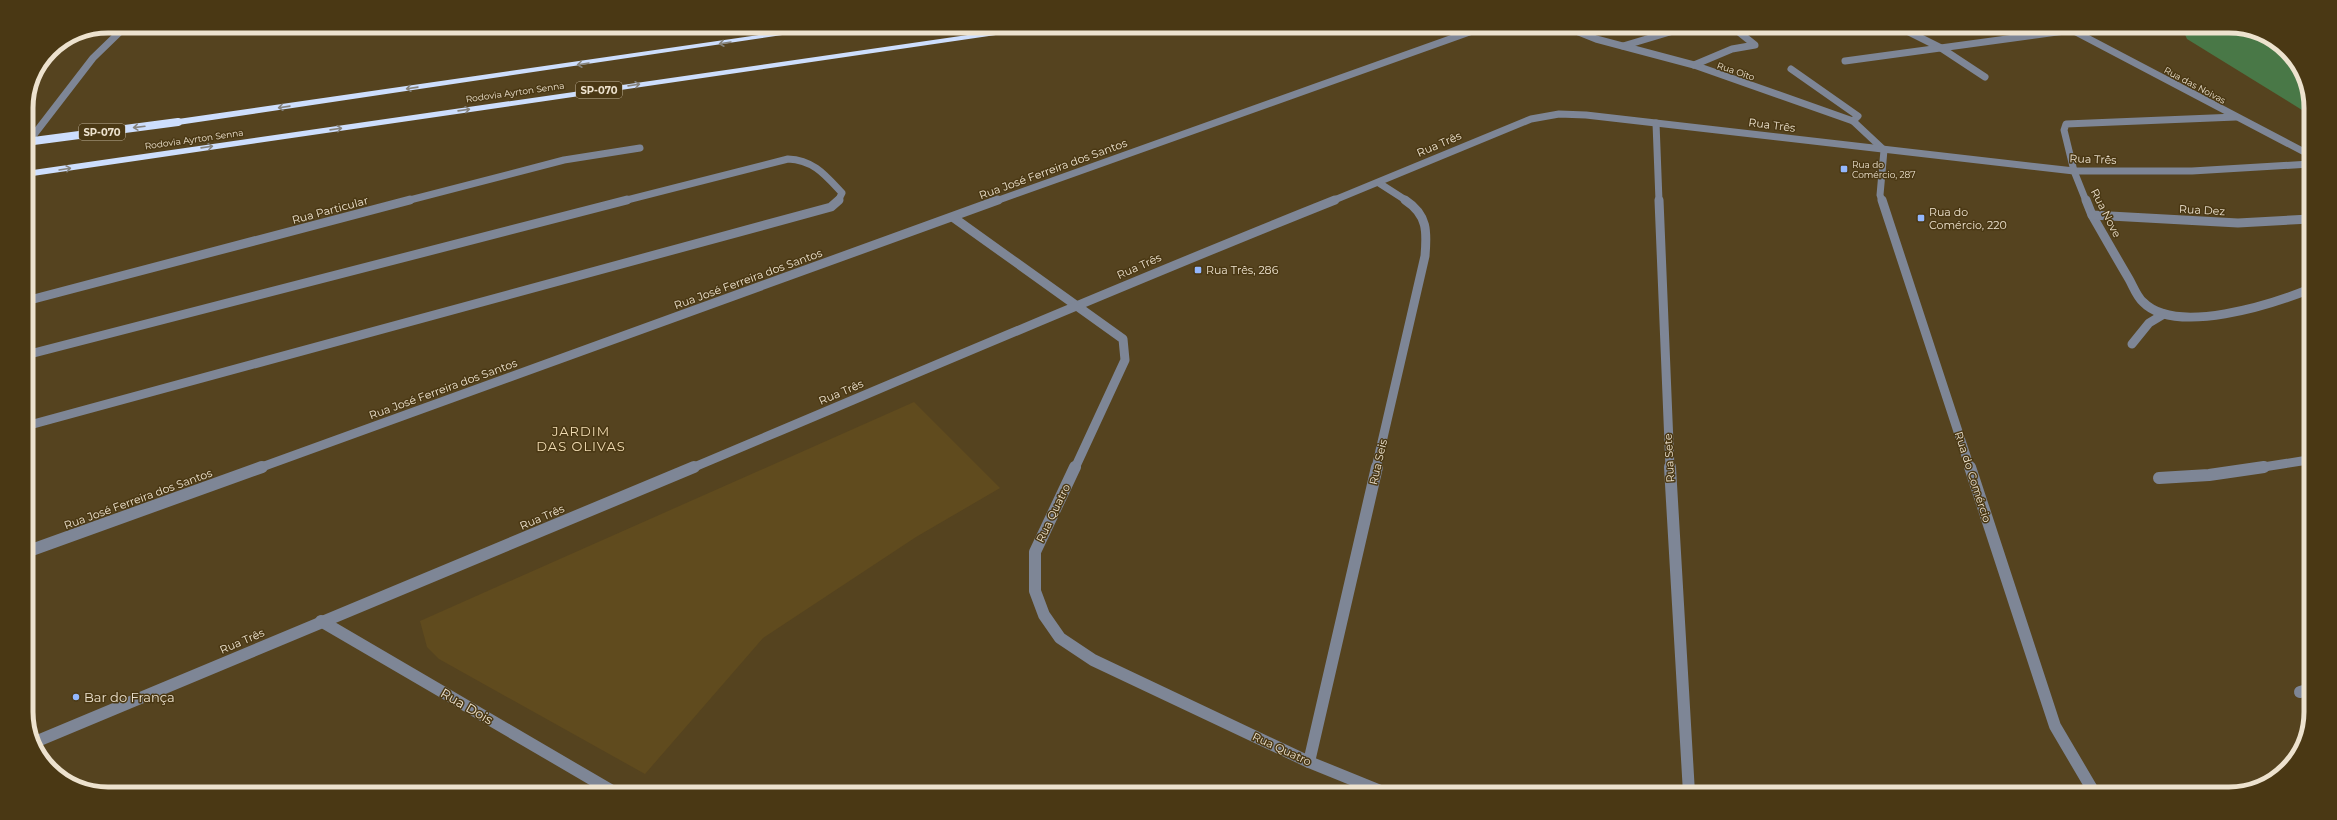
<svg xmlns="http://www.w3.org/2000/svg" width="2337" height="820" font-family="Montserrat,sans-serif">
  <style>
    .built { fill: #604b1e }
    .green { fill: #497847 }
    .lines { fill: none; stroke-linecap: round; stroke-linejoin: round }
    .minor-far2 { stroke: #7e8696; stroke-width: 7 }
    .minor-far1 { stroke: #7e8696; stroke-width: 9 }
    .minor { stroke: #7e8696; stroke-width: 12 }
    .highway { fill: #cddefd; fill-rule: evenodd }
    .highway-bridge { stroke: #cddefd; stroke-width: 8 }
    .oneway { stroke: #85837d }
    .poi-dot { fill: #93b7fd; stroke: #4a3814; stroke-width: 1.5 }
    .labels { text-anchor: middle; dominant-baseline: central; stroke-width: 3; stroke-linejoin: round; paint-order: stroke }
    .far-street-label { font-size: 9px; fill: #ede2ce; stroke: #4a3814 }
    .far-poi-label { font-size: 9px; fill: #ede2ce; stroke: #4a3814; text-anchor: start }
    .shield { fill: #4a3814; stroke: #bcaf96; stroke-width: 1 }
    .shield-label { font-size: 10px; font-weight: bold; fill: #ede2ce }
    .street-label { font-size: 11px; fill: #ede2ce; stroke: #4a3814 }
    .poi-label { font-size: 11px; fill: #ede2ce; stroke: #4a3814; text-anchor: start }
    .quarter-label { font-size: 13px; letter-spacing: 1px; fill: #f1dcb3; stroke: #4a3814 }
    .near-poi-label { font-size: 13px; fill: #ede2ce; stroke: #4a3814; text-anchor: start }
    .near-street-label { font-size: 13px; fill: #ede2ce; stroke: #4a3814 }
    .rim { fill: none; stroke: #ede2ce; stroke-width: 5 }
  </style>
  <rect width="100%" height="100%" fill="#55431f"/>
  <polygon class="built" points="914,402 1000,488 916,537 763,638 645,774 439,659 427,647 420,621"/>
  <polygon class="green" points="2183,30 2255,30 2294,58 2311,103 2311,111 2302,110 2187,39"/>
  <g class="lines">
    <g class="minor-far2">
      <polyline points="1571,29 1596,39 1694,65 1853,121 1884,150"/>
      <polyline points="1905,30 1941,48 1985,77"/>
      <polyline points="2072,30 2310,155"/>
      <polyline points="1623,46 1680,29"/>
      <polyline points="1845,61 2072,30"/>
      <polyline points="1694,65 1732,49 1755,45 1735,29"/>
      <polyline points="1791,69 1858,116 1853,121"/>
      <polyline points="1656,123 1659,201"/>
      <polyline points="26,145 93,58 126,26"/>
      <polyline points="1379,183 1407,201"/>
      <polyline points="406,201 564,160 640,148"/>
      <path d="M623 201 788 159C814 160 826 176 842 193L838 201"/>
      <polyline points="996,201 1478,29"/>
      <polyline points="1332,201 1531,119 1559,114 1586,115 2074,171 2192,171 2310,164"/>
      <polyline points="1882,201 1880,195 1884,150"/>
      <polyline points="2086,201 2074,171 2064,130 2066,124 2236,117"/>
    </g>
    <g class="minor-far1">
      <polyline points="1659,200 1670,468"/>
      <polyline points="1882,200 1970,468"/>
      <path d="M2086 200 2092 215C2104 236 2116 257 2129 279 2133 286 2137 297 2143 302 2176 336 2273 304 2310 289"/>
      <polyline points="2092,215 2238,223 2310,219"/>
      <polyline points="954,218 1123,339 1125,360 1075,468"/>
      <polyline points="26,301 410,200"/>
      <polyline points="2132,344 2149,323 2164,314"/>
      <polyline points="26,355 627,200"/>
      <polyline points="26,426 831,207 839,200"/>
      <polyline points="259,468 998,200"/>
      <path d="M692 468C906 378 1119 286 1335 200"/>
      <path d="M1376 468 1425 256C1427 232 1428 215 1405 200"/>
      <polyline points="2257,468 2308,460"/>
    </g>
    <g class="minor">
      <polyline points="1075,467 1035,552 1035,591 1044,615 1060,638 1093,660 1309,762 1383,792"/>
      <polyline points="1670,467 1689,793"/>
      <polyline points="1970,467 2055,726 2095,794"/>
      <polyline points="2159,478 2209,475 2264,467"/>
      <polyline points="26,552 262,467"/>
      <polyline points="321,621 612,791"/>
      <polyline points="2300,692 2307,690"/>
      <polyline points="35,742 694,467"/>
      <polyline points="1309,762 1377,467"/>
    </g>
    <g class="highway">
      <polygon points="814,27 836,27 178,125 174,122 178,119"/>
      <polygon points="1016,28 1034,28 1030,30 26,177 26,171"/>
    </g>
    <polyline class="highway-bridge" points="26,142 178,122"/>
  </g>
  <defs><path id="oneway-shaft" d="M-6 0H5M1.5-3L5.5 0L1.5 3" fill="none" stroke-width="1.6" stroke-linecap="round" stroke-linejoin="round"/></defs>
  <g class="oneway">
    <use href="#oneway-shaft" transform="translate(725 43) rotate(172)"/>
    <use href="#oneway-shaft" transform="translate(583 64) rotate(172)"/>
    <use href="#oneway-shaft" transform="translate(634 85) rotate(-8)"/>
    <use href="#oneway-shaft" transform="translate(412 88) rotate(172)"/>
    <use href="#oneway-shaft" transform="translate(284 107) rotate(172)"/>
    <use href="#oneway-shaft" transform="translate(464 110) rotate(-8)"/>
    <use href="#oneway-shaft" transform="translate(139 127) rotate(173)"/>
    <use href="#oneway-shaft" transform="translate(336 129) rotate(-8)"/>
    <use href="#oneway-shaft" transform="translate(207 147) rotate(-8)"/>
    <use href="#oneway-shaft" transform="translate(65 169) rotate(-9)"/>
  </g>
  <g class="poi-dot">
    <rect x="1840" y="165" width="8" height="8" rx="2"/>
    <rect x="1917" y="214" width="8" height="8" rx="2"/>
    <rect x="1194" y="266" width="8" height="8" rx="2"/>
    <circle cx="76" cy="697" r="4"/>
  </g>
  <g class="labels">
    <g class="far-street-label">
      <text transform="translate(1736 71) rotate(19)">Rua Oito</text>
      <text transform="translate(2195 85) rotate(28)">Rua das Noivas</text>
      <text transform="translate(515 92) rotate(-8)">Rodovia Ayrton Senna</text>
      <text transform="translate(194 139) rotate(-8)">Rodovia Ayrton Senna</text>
    </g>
    <g class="far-poi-label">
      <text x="1852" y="164">Rua do<tspan x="1852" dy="10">Comércio, 287</tspan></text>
    </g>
    <g class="shield">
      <rect x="576" y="82" width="46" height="16" rx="3"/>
      <rect x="79" y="124" width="46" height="16" rx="3"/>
    </g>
    <g class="shield-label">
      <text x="599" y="90">SP-070</text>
      <text x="102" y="132">SP-070</text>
    </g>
    <g class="street-label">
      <text transform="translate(1772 125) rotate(7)">Rua Três</text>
      <text transform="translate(1439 144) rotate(-23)">Rua Três</text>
      <text transform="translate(2093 159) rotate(2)">Rua Três</text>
      <text transform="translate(1053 169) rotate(-20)">Rua José Ferreira dos Santos</text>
      <text transform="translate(330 210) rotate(-15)">Rua Particular</text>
      <text transform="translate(2202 210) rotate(3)">Rua Dez</text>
      <text transform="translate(2106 213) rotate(63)">Rua Nove</text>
      <text transform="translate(1139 266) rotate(-24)">Rua Três</text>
      <text transform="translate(748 279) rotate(-20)">Rua José Ferreira dos Santos</text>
      <text transform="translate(443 389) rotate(-20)">Rua José Ferreira dos Santos</text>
      <text transform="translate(841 392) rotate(-23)">Rua Três</text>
      <text transform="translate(1669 458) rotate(-93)">Rua Sete</text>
      <text transform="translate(1378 462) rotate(-77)">Rua Seis</text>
      <text transform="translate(1973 477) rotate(72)">Rua do Comércio</text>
      <text transform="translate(138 499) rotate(-20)">Rua José Ferreira dos Santos</text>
      <text transform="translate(1053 513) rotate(-64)">Rua Quatro</text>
      <text transform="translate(542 517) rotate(-23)">Rua Três</text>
      <text transform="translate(242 641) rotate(-23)">Rua Três</text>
      <text transform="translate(1282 749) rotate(25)">Rua Quatro</text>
    </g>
    <g class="poi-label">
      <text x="1929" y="212">Rua do<tspan x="1929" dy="13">Comércio, 220</tspan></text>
      <text x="1206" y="270">Rua Três, 286</text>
    </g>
    <g class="quarter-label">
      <text x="581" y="431">JARDIM<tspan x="581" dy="15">DAS OLIVAS</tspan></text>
    </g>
    <g class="near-poi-label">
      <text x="84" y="697">Bar do França</text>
    </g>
    <g class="near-street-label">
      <text transform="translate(467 706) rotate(30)">Rua Dois</text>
    </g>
  </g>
  <path d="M0 0H2337V820H0ZM108 33H2229A75 75 0 0 1 2304 108V712A75 75 0 0 1 2229 787H108A75 75 0 0 1 33 712V108A75 75 0 0 1 108 33Z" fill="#4a3814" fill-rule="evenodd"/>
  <path class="rim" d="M108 33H2229A75 75 0 0 1 2304 108V712A75 75 0 0 1 2229 787H108A75 75 0 0 1 33 712V108A75 75 0 0 1 108 33Z"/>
</svg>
